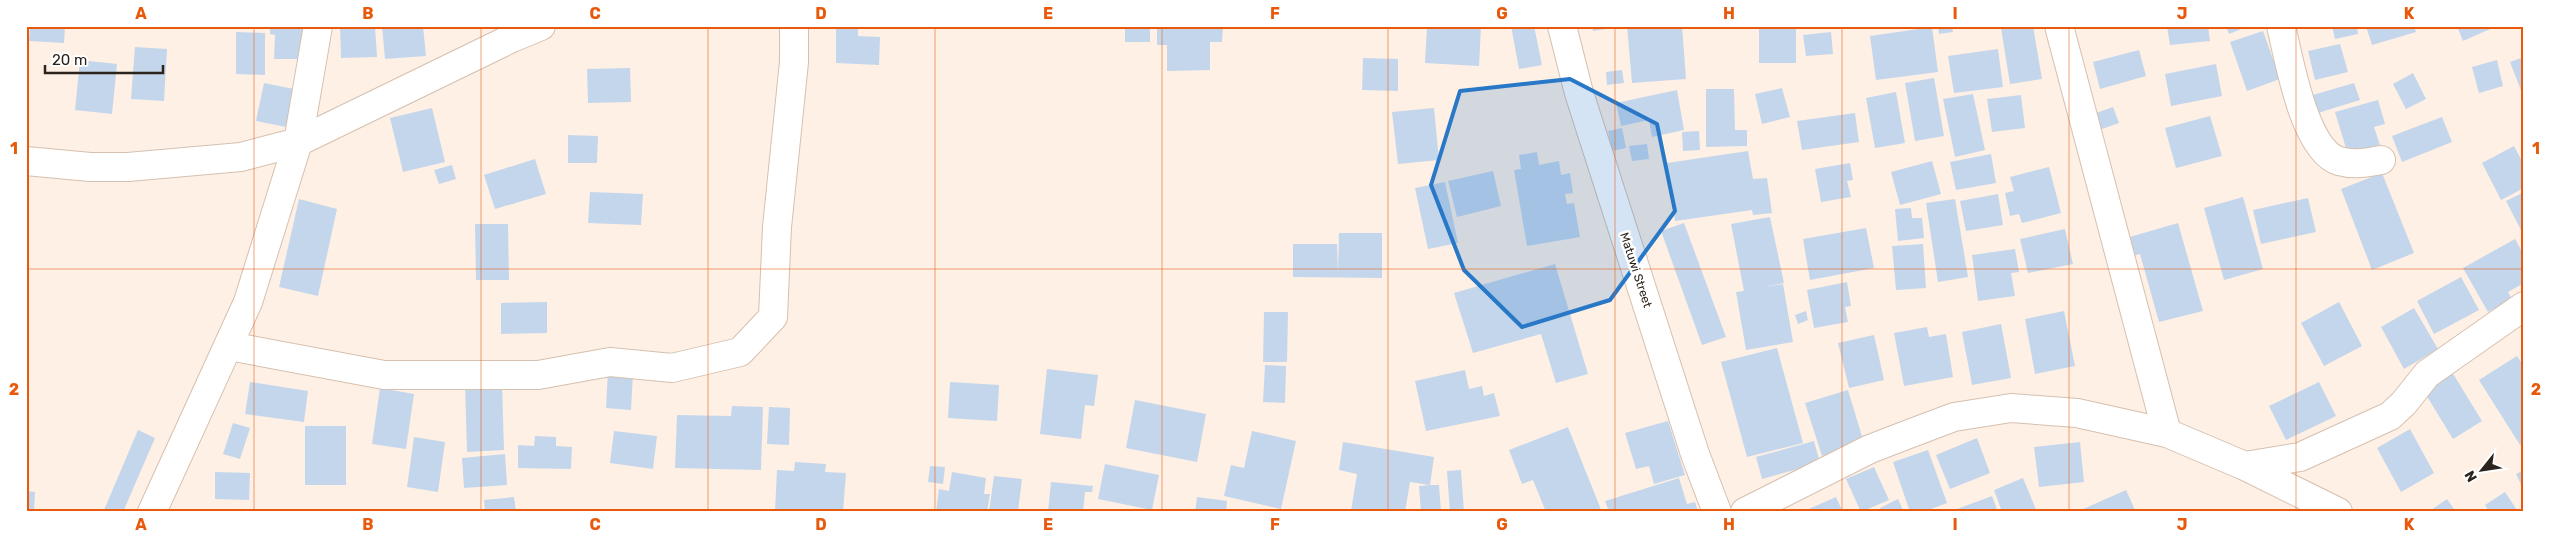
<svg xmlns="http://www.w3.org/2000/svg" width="2550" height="538" font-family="Rubik,sans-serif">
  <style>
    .building { fill: #c4d6eb }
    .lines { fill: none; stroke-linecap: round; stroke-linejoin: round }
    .street-casing { stroke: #d6c0af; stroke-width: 30 }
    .street { stroke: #fff; stroke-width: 28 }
    .marked { fill: #2878c7; fill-opacity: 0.2; stroke: #2878c7; stroke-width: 4; stroke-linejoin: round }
    .grid { fill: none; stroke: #e8590c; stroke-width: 1; stroke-opacity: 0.55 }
    .labels { text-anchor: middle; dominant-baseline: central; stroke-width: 5; stroke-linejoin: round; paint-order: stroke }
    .street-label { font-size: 12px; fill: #2b231c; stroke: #fff }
    .neatline { fill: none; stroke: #e8590c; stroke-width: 2 }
    .grid-label { font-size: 16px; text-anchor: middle; font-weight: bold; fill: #e8590c }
  </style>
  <rect width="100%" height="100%" fill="#fef0e5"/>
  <g class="building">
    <polygon points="30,26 65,26 64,43 29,41"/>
    <polygon points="270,26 304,26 304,59 274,59 275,35 270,34"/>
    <polygon points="340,26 375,26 377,57 341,58"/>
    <polygon points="382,26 423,26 426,56 385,59"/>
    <polygon points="836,26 858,26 858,36 880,37 879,65 836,63"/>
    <rect x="1125" y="26" width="25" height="16"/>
    <polygon points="1157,26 1223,26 1222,42 1210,42 1210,70 1167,71 1167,45 1157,45"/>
    <polygon points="1427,26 1481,26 1479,66 1425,63"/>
    <polygon points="1511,26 1534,26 1542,65 1519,69"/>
    <polygon points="1592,26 1617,26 1618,27 1593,31"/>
    <polygon points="1627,26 1682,26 1686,79 1632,83"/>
    <rect x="1759" y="26" width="37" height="37"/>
    <polygon points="1938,26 1952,26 1953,32 1939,34"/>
    <polygon points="2010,26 2033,26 2042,79 2010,84 2001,28"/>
    <polygon points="2167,26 2208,26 2210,41 2170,45"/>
    <polygon points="2226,26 2249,26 2229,34"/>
    <polygon points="2332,26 2357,26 2358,34 2335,39"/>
    <polygon points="2366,26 2414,26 2416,32 2372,45"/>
    <polygon points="2457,26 2497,26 2463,41"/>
    <polygon points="1932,27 1938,72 1876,80 1870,36"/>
    <polygon points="2263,31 2280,79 2247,91 2230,42"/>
    <polygon points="236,32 265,33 265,75 236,74"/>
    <polygon points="1831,32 1833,54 1806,56 1803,35"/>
    <polygon points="2340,44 2348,72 2315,80 2308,51"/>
    <polygon points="135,47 167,49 164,101 131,99"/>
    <polygon points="1998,49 2003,87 1954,93 1948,56"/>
    <polygon points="2139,50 2146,76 2100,89 2093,62"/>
    <polygon points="2524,57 2524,98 2510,62"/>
    <polygon points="1363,58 1398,59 1398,91 1362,90"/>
    <polygon points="80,60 117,64 112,114 75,110"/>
    <polygon points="2497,60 2503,86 2479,93 2472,67"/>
    <polygon points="2216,64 2222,96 2171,106 2165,74"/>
    <polygon points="630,68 631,102 588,103 587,69"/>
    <polygon points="1622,70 1624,83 1607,85 1606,72"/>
    <polygon points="2413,73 2426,99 2406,109 2393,84"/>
    <polygon points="1934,78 1944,136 1915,141 1905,83"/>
    <polygon points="264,83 299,90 291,128 256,121"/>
    <polygon points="2354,83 2360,100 2318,113 2313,95"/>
    <polygon points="1782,88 1790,117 1762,124 1755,94"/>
    <polygon points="1706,89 1734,89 1735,130 1747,130 1747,146 1706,147"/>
    <polygon points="1677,90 1684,130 1652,137 1649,120 1621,126 1616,103"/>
    <polygon points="1896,92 1905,143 1875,148 1866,98"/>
    <polygon points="1973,94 1985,150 1955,157 1943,99"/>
    <polygon points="2021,95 2025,128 1992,132 1987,99"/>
    <polygon points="2378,100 2385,124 2374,127 2380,145 2348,155 2335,112"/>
    <polygon points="2113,107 2119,123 2099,130 2093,114"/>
    <polygon points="432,108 445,162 403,172 390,118"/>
    <polygon points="1434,108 1439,160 1398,164 1392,112"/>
    <polygon points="1855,113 1859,142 1802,150 1797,121"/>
    <polygon points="2210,116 2222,156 2176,168 2165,128"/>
    <polygon points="2442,117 2452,142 2402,162 2392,136"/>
    <polygon points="1622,128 1626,148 1612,151 1608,131"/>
    <polygon points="1699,131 1700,150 1683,151 1682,132"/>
    <polygon points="568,135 598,136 597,163 568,163"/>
    <polygon points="1647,144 1649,159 1632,161 1629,146"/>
    <polygon points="2514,146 2524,165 2524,188 2501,200 2482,163"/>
    <polygon points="1748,151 1753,179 1767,178 1772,213 1753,215 1752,210 1675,221 1667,163"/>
    <polygon points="1537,152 1539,165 1559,161 1561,175 1570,173 1573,193 1565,194 1567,204 1574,203 1580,237 1527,246 1514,170 1521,169 1519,155"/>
    <polygon points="1991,154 1996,183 1956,190 1950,162"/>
    <polygon points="535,159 546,194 495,209 484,175"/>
    <polygon points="1932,161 1941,194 1900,205 1891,172"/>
    <polygon points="1850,163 1853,180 1847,181 1851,197 1821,202 1815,169"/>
    <polygon points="452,165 456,179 439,184 434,170"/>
    <polygon points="2049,167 2061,213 2022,223 2019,214 2010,216 2005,193 2014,191 2010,177"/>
    <polygon points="1493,171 1501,206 1457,217 1448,181"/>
    <polygon points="2382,173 2414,253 2372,270 2341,189"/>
    <polygon points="1445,182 1458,243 1428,249 1415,188"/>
    <polygon points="590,192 643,194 641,225 588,223"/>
    <polygon points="2524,192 2524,236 2506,201"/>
    <polygon points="1998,194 2003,225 1966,231 1960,201"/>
    <polygon points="2243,197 2263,269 2224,280 2204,208"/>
    <polygon points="2308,198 2316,232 2261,244 2253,210"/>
    <polygon points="299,199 337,209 318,296 279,287"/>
    <polygon points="1955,199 1968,277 1938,282 1926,203"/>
    <polygon points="1911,208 1912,218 1922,218 1924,238 1898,241 1895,209"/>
    <polygon points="1770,217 1784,283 1763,287 1783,284 1793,342 1746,350 1736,292 1744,291 1731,224"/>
    <polygon points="1684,223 1726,337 1702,345 1661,231"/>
    <polygon points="2178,223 2203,311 2159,322 2140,254 2129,257 2123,239"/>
    <polygon points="475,224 508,224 509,280 476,280"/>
    <polygon points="1866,228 1874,268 1810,280 1803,239"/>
    <polygon points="2065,229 2073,264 2028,273 2020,239"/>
    <polygon points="1339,233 1382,233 1382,278 1293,277 1293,244 1337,244 1338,274"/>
    <polygon points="2515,239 2524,255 2524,283 2508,292 2512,299 2488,312 2463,268"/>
    <polygon points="1923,244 1926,288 1896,290 1892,246"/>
    <polygon points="2015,249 2019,272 2011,273 2015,296 1978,301 1972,255"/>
    <polygon points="1555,264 1588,374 1556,383 1541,334 1473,353 1454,293"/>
    <polygon points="2461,277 2479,310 2434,334 2417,301"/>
    <polygon points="1847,282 1851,306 1845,307 1848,322 1814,328 1807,290"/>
    <polygon points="547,302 547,333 501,334 501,303"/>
    <polygon points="2339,302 2362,346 2324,366 2301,323"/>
    <polygon points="2414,308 2438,349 2404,369 2381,327"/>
    <polygon points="1806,311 1808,320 1798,324 1795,315"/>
    <polygon points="2064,311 2075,366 2035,374 2025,319"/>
    <polygon points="1264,312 1288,312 1287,362 1263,362"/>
    <polygon points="2001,324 2011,378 1972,385 1962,332"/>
    <polygon points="1927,327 1929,337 1946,334 1953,377 1904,386 1894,333"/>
    <polygon points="1874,335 1884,380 1849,388 1838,343"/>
    <polygon points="1777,348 1803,443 1747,457 1721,362"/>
    <polygon points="2517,356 2524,366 2524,442 2520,445 2479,380"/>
    <polygon points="1265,365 1286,366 1285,403 1263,402"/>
    <polygon points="1047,369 1098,375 1094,406 1085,405 1081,439 1040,434"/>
    <polygon points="1465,370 1469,389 1482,386 1484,396 1494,393 1500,416 1426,431 1415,381"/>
    <polygon points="608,371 633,373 631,410 606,408"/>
    <polygon points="2452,372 2482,421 2453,439 2423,390"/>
    <polygon points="250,382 308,391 304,422 245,414"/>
    <polygon points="950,382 999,385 997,421 948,418"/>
    <polygon points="2319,382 2336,416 2286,440 2269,406"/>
    <polygon points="502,383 504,450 467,452 465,384"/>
    <polygon points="380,388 414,394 406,449 372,444"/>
    <polygon points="1848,390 1864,443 1822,456 1805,403"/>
    <polygon points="1135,400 1206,414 1197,462 1126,448"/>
    <polygon points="732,406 763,407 761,470 675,468 677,415 731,416"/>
    <polygon points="769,407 790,408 789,445 767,444"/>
    <polygon points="1668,421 1685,475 1654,484 1649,466 1636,469 1625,433"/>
    <polygon points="233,423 250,428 240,459 223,454"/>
    <rect x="305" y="426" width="41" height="59"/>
    <polygon points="1568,427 1602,512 1546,512 1533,480 1522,484 1509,450"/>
    <polygon points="2410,429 2434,473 2401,492 2377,448"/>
    <polygon points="138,430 155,438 123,512 106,512 104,510"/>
    <polygon points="614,431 657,436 653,469 610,463"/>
    <polygon points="1252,431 1296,441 1281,509 1224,496 1231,465 1244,468"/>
    <polygon points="535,436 556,437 556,446 572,447 571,469 518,468 518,445 534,446"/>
    <polygon points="414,437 445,442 438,492 407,487"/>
    <polygon points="1977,438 1990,473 1950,489 1936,455"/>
    <polygon points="1814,441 1820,463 1762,479 1756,457"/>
    <polygon points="1343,442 1434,457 1430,485 1439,485 1441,512 1421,512 1419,486 1430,485 1410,482 1405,512 1351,511 1357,474 1339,470"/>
    <polygon points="2080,442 2084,482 2039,487 2034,447"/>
    <polygon points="1928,450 1947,503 1923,512 1910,512 1893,462"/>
    <polygon points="505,454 507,485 464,488 462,458"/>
    <polygon points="795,462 826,464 825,472 846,473 843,512 775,511 777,470 794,471"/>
    <polygon points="1105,464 1159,475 1152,510 1098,499"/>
    <polygon points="930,466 945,467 943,484 928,482"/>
    <polygon points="1874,467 1889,500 1861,512 1846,479"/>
    <polygon points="1461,470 1464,512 1450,512 1447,471"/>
    <polygon points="2524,470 2524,491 2516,474"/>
    <polygon points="215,472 250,473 249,500 215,499"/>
    <polygon points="952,472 986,478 984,494 990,494 987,512 936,512 939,489 949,491"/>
    <polygon points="994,476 1022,479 1018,512 989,512"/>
    <polygon points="1679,478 1687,504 1695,502 1698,512 1609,512 1605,501"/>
    <polygon points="2023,478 2037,512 2002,512 1994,490"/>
    <polygon points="1051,482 1093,486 1092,492 1085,492 1083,512 1048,512"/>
    <polygon points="2126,490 2136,512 2082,512 2081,510"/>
    <polygon points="26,491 35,492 34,512 26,512"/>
    <polygon points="2505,492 2517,510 2514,512 2489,512 2485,505"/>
    <polygon points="1992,496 1998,512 1949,512"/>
    <polygon points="514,497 516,512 485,512 484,500"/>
    <polygon points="1197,497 1227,501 1226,512 1195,512"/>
    <polygon points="1836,497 1843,512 1802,512"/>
    <polygon points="1898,499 1904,512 1882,512 1880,508"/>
    <polygon points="2447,499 2456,512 2428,512"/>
  </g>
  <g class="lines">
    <g class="street-casing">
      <g id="street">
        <polyline points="1562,26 1579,93 1695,454 1717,512"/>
        <polyline points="2059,26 2167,433"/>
        <path d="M2281 26C2289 59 2304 150 2339 161 2353 165 2366 163 2381 160"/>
        <polyline points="26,161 90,167 128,167 241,157 298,142 512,38 541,26"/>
        <polyline points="229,346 384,375 538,375 610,362 672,368 740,352 773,317 777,227 794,62 794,26"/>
        <polyline points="2245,466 2300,457 2390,416 2404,403 2427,374 2524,306"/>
        <polyline points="152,512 248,302 298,142 318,26"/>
        <polyline points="1745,512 1870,449 1909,434 1954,417 2011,408 2077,413 2167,433 2245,466 2338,512"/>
      </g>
    </g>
    <use href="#street" class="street"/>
  </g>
  <path class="marked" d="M1570 79 1657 124 1675 211 1610 300 1522 327 1464 270 1431 185 1460 91Z"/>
  <path class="grid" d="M254 26V512M481 26V512M708 26V512M935 26V512M1162 26V512M1388 26V512M1615 26V512M1842 26V512M2069 26V512M2296 26V512M26 269H2524"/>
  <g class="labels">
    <g class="street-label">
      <text transform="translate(1636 270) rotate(72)">Matuwi Street</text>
    </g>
  </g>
  <rect width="2550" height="538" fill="none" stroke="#ffffff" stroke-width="55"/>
  <g transform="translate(2482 470) rotate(240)" stroke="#ffffff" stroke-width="4" paint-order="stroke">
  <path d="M0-4L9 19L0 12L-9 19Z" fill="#2b231c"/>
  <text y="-8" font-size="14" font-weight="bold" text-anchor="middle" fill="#2b231c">N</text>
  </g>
  <path d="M45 65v8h118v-8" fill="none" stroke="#2b231c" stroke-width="2.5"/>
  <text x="52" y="65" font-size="15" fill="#2b231c" stroke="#ffffff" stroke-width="4" paint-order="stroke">20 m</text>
  <rect x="28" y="28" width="2494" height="482" class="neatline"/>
  <g class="grid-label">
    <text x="141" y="19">A</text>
    <text x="368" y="19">B</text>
    <text x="595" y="19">C</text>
    <text x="821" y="19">D</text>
    <text x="1048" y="19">E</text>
    <text x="1275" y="19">F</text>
    <text x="1502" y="19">G</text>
    <text x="1729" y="19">H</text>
    <text x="1955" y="19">I</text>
    <text x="2182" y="19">J</text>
    <text x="2409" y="19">K</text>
    <text x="14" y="154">1</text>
    <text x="2536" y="154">1</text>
    <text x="14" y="395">2</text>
    <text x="2536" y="395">2</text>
    <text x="141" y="530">A</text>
    <text x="368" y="530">B</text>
    <text x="595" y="530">C</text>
    <text x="821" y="530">D</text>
    <text x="1048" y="530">E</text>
    <text x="1275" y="530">F</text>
    <text x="1502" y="530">G</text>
    <text x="1729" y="530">H</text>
    <text x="1955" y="530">I</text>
    <text x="2182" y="530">J</text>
    <text x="2409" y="530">K</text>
  </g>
</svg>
